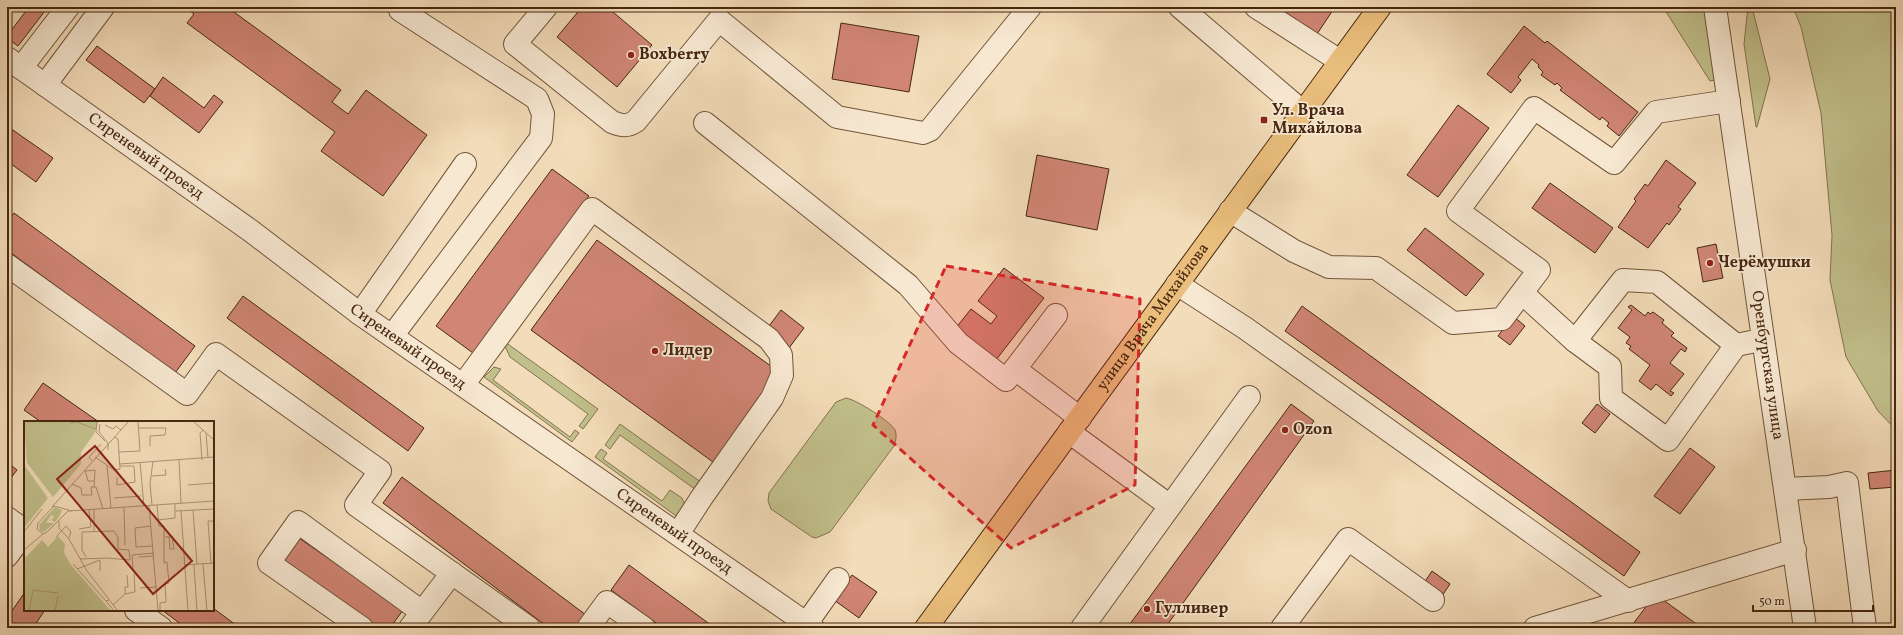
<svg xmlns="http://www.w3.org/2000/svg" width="1903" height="635" font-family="Vollkorn,serif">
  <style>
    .green { fill: #c1bf8b; stroke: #84734e }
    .building { fill: #d08575; stroke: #472710 }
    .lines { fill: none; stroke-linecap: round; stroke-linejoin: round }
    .minor-casing { stroke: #72543a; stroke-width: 24 }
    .major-casing { stroke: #472710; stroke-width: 24 }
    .minor { stroke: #f7e8d2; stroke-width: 22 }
    .major { stroke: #eabe7c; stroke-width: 22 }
    .marked { fill: #d62828; fill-opacity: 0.2; stroke: #d62828; stroke-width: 3; stroke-dasharray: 8 5; stroke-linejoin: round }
    .poi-dot { fill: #8f2418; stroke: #f7e8d2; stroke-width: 1.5 }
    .labels { text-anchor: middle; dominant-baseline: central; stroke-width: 3.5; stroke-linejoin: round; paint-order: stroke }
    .poi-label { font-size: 16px; font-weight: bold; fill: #472710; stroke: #f7e8d2; text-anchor: start }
    .street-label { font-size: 16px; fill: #472710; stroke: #f7e8d2 }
    .inset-road { fill: none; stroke: #ae9475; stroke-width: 1 }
    .view { fill: #8f2418; fill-opacity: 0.15; stroke: #8f2418; stroke-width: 2 }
    .inset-edge { fill: none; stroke: #472710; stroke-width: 2 }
  </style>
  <rect width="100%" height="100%" fill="#f3dcb9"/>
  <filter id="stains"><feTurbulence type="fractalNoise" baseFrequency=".005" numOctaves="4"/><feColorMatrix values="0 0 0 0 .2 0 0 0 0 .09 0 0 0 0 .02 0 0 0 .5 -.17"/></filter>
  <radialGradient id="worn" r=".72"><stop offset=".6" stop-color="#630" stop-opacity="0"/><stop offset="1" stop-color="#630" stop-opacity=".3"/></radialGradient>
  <g class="green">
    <polygon points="1663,7 1706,7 1720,79 1710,81"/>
    <polygon points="1748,7 1752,7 1770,79 1757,127 1756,127 1744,44"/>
    <polygon points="1793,7 1896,7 1896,430 1878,411 1846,357 1830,280 1832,235 1821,113 1801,27"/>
    <polygon points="505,342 598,409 583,429 579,426 588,414 510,357 505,346"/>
    <polygon points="494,367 501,369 493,380 570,437 575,430 579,433 572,442 484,377"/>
    <path d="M846 398C857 400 890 421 895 430 897 436 896 440 894 446L830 532 816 538 812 537 771 509 768 501 769 493 836 402Z"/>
    <polygon points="620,424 705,485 696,490 620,435 610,449 605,445"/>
    <polygon points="601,449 607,453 603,459 662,501 670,490 682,498 685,505 679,518 595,457"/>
  </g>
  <g class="building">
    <polygon points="29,7 48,7 18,46 7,38 7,36"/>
    <polygon points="185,7 227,7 341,90 332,102 348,114 366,90 427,135 383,196 321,151 335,132 187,23 194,14"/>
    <polygon points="582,7 607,7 652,45 617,87 557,37"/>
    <polygon points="1270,7 1335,7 1315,37"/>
    <polygon points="841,23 919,36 909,92 832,79"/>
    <polygon points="1524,26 1545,43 1547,41 1638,112 1619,136 1607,126 1609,123 1602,117 1600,120 1560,90 1562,88 1557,83 1555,85 1541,75 1543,72 1538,67 1539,65 1532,59 1518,77 1521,80 1511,93 1487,74"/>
    <polygon points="97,46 155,89 144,103 86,60"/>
    <polygon points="163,77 204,108 214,95 223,102 199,133 150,96"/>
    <polygon points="1458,105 1489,128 1438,197 1407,175"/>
    <polygon points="7,126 53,158 36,182 7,161"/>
    <polygon points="1037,155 1109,169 1097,230 1026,216"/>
    <polygon points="1666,160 1696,183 1678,207 1681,209 1669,225 1667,223 1648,248 1618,227 1636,201 1634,199 1645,184 1648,186"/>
    <polygon points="552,169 589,196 473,353 436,326"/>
    <polygon points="1550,183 1613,228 1595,253 1532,208"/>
    <polygon points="14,213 195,346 175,373 7,250 7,222"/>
    <polygon points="1425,228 1484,274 1466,296 1407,250"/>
    <polygon points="597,240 779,372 713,462 531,330"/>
    <polygon points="1716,244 1723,278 1703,282 1697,248"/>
    <polygon points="1004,268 1044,298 996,360 955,329 971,309 991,324 997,316 978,301"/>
    <polygon points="243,296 424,428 408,451 227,318"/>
    <polygon points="1631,305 1645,316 1648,312 1650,314 1653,312 1664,320 1662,323 1674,333 1671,336 1687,348 1685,352 1681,349 1670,363 1684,374 1670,391 1674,393 1671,396 1656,384 1651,390 1639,381 1650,365 1629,349 1631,346 1626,343 1630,337 1618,328 1632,310 1628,307"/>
    <polygon points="1302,306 1640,552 1624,576 1285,331"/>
    <polygon points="781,310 804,328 789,348 766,330"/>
    <polygon points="1513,316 1525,326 1510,345 1498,336"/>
    <polygon points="43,383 99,422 41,422 24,410"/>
    <polygon points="1291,404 1314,421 1165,628 1127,628"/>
    <polygon points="1597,404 1610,414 1595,433 1582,423"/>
    <polygon points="1690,448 1715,467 1680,514 1654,496"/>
    <polygon points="7,462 17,470 7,483"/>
    <polygon points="1896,470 1896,487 1870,489 1868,473"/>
    <polygon points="402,477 586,615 576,628 549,628 383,503"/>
    <polygon points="296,536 403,610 390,628 371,628 277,563"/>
    <polygon points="629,565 715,628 663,628 611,590"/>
    <polygon points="1432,571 1450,584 1442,596 1424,583"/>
    <polygon points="852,575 877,592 859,618 834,600"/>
    <polygon points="25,592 25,610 45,610 33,628 7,628 7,618"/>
    <polygon points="1659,597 1702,628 1630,628 1651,600"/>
    <polygon points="213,608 240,628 186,628 162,610 213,610"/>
  </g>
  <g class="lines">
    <g class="minor-casing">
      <g id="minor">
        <path d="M546 7 515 44 612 122C622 126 627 127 636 121L719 20 837 117 923 133 930 130 1030 7"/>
        <polyline points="1180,7 1303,112"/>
        <polyline points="1256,7 1340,61"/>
        <path id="s1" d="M1715 7 1805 628"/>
        <path id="s2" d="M7 58 251 231 360 314 813 628"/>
        <polyline points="21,68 68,7"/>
        <polyline points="45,85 103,7"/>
        <polyline points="705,123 908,285 958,343 1006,380 1015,369 1080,418"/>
        <polyline points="1230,211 1294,251 1329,267 1376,268 1453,323 1502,319 1539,270 1458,211 1534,108 1614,163 1656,112 1729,101"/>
        <polyline points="7,265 187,394 216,354 380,471 356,505 529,628"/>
        <polyline points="1177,284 1245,328 1628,601"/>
        <polyline points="1522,293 1575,341 1610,367 1611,398 1668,440 1736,345"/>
        <polyline points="360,314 465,164"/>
        <polyline points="392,336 541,138 543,114 537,99 400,10"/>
        <polyline points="1575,341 1623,280 1657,282 1736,345 1751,342"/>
        <polyline points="1015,369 1056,315"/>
        <polyline points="463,385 592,209 769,339 781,355 782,375 772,398 702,497 678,534"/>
        <polyline points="1069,432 1170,506"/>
        <polyline points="1785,489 1829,487 1847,483 1865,628"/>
        <polyline points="7,518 25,531"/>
        <polyline points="7,556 25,532"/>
        <polyline points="136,610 161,628"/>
        <polyline points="806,624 838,579"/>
        <polyline points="362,628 269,563 298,522 422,612"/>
        <polyline points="410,628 452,573"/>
        <polyline points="588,628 607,602 644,628"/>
        <polyline points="1082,628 1249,397"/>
        <polyline points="1282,628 1348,539 1433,600"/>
        <polyline points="1535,628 1795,550"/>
      </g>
    </g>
    <g class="major-casing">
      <g id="major">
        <path id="s3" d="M926 628 1380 7"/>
      </g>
    </g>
    <use href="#minor" class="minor"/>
    <use href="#major" class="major"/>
  </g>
  <path class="marked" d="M946 266 1140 299 1135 485 1011 548 873 425Z"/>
  <g class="poi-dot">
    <circle cx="631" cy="55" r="4"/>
    <rect x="1260" y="116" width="8" height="8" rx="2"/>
    <circle cx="1710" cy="263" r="4"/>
    <circle cx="655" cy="351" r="4"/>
    <circle cx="1285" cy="430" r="4"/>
    <circle cx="1147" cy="609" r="4"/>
  </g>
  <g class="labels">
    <g class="poi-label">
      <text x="639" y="55">Boxberry</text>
      <text x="1272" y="111">Ул. Врача<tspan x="1272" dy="18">Михайлова</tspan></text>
      <text x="1718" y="263">Черёмушки</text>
      <text x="663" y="351">Лидер</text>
      <text x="1293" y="430">Ozon</text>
      <text x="1155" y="609">Гулливер</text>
    </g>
    <g class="street-label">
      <text stroke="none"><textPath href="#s2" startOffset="170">Сиреневый проезд</textPath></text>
      <text stroke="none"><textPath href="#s3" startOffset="385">улица Врача Михайлова</textPath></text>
      <text stroke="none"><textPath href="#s2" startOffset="494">Сиреневый проезд</textPath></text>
      <text stroke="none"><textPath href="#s1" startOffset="362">Оренбургская улица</textPath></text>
      <text stroke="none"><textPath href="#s2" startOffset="818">Сиреневый проезд</textPath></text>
    </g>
  </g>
  <g transform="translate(24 421)">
    <rect width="190" height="190" fill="#f3dcb9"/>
    <path d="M0 0H75L70 13 57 31V43L29 76 3 42ZM0 44 24 77 0 107ZM31 86 38 89 36 94 31 101 28 99 30 95 27 94 22 102H30L20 111 16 110 15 104ZM34 115 41 123 40 132 47 144 87 190H0V138L18 119 24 126Z" fill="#c1bf8b"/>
    <path class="inset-road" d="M73 0 72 11 81 20M169 0 190 19M46 2 53 1 72 8M76 3 75 11 84 22V29M81 4 89 8 92 5 97 9M115 7H142L141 14 126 15V25M182 12 184 37M95 31 116 30 114 0M71 36 90 49 96 48 94 18 90 16M155 38 157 82M178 39 176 12 179 9M68 40 65 36 77 23M116 41 120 85M96 43 190 36M83 44 87 87M61 49 64 60H70M62 50 71 49 70 66M128 55 142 54 141 48M93 56V64L111 61 110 45H96M48 63 57 67 58 74H68L67 66H72L79 88M164 64 190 62M90 77 117 75M125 84 134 190M128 84 126 63 129 40M133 84 135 105H140V142L143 141 145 162 141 163 142 181 136 182V190M28 86 105 0M100 86 101 124M169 89 173 143M48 90 30 85 14 102 13 108 19 113 23 111 44 90 190 80M152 90 190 88M157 90 164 190M134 99 151 97V83M35 100V107L45 118 63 150 94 190M127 105 111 107 112 126 129 125M55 108 67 106 65 89M70 110V88M0 111 18 88M32 116 42 105 47 111 45 117M141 116H148L150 128H146L145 116M0 129 19 113M115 136 130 135M56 138 83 137 106 139 105 129 94 128V116L90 110 58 111V129L62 136M49 143 82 180 85 179M179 143 183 190M187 143 184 100H190M160 144 190 142M170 144 173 190M53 148 76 139V150M109 148 108 134 130 132M116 167 132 166M101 173 111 171 110 153M82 180 90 190M89 184 101 173V166H104L103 154M5 190 9 169 34 172M31 190 34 175"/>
    <path class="view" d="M71 25 168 140 129 173 33 58Z"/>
    <rect width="190" height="190" class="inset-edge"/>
  </g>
  <rect width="1903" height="635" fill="none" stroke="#f3dcb9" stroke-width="24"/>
  <rect x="8" y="8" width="1887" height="619" fill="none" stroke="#472710" stroke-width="2"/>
  <rect x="12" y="12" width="1879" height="611" fill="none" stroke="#472710"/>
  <path d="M1753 605v6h120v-6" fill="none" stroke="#472710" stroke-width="2"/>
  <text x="1759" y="605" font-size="12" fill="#472710" stroke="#f7e8d2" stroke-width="3" paint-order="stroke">50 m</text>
  <rect width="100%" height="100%" filter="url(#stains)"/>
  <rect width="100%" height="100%" fill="url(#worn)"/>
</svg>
